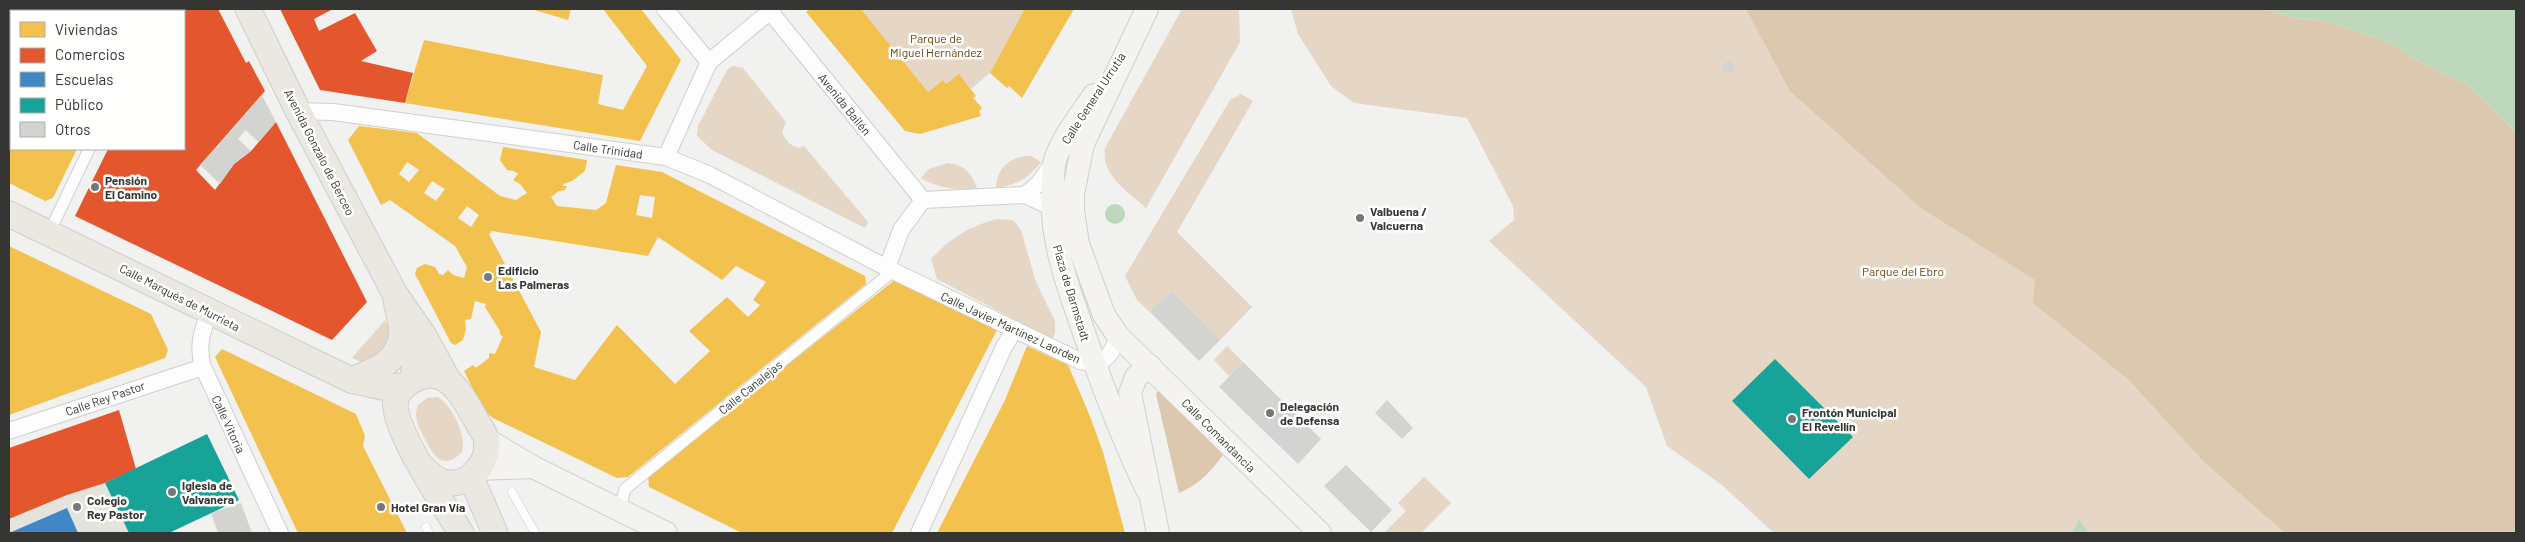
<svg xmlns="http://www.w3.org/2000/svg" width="2525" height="542" font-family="Barlow,sans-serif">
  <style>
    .built { fill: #e4e3dc }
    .green { fill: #e5d6c5 }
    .forest { fill: #dcc7af }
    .water { fill: #bdd8ba }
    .homes { fill: #f2c14e; fill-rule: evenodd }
    .shops { fill: #e4572e }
    .schools { fill: #3f88c5 }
    .public { fill: #17a398 }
    .building { fill: #d3d3d2 }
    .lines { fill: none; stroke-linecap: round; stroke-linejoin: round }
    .service-casing { stroke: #cfcfce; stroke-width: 9 }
    .pedestrian-casing { stroke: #cfcfce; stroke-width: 13 }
    .minor-casing { stroke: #cfcfce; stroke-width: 18 }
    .secondary-casing { stroke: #cfcfce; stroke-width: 24 }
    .primary-casing { stroke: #cececd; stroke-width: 27 }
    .service { stroke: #fdfdfd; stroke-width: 8 }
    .pedestrian { stroke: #fdfdfd; stroke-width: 11 }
    .minor { stroke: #fdfdfd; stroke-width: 16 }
    .secondary { stroke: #f4f3f0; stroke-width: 22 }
    .primary { stroke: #ebe8e2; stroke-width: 25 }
    .poi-dot { fill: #777775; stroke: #fffffe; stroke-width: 2 }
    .labels { text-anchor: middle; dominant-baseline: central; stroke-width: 5; stroke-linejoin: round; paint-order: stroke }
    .park-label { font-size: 12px; fill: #663f0e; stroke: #fffffe }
    .street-label { font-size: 12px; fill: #353534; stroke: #fffffe }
    .poi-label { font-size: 12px; font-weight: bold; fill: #353534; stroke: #fffffe; text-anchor: start }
  </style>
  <rect width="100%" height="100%" fill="#f1f1ef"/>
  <polygon class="built" points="105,483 129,533 9,533 9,519 67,495"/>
  <g class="green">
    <polygon points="861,9 1026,9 990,73 971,89 959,75 946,84 943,80 928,92"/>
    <path d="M1182 9H1239L1240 42 1146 208C1128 191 1101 176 1105 148Z"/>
    <polygon points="1291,9 2266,9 2516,132 2516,533 1774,533 1722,485 1667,446 1646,387 1489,241 1514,220 1513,206 1467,118 1354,103 1331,86 1298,34"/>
    <path d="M733 66 743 68 786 122 782 132C785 140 791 147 800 148L804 146 868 222 865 228 712 150 697 136 698 126 727 70Z"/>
    <polygon points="1241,94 1253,101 1177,232 1252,307 1220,340 1172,291 1150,312 1137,300 1125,276 1230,100"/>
    <path d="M1031 156 1041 162C1030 177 1015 186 996 188 997 166 1011 156 1031 156Z"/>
    <path d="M948 163C965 165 971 173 977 188 957 191 938 188 921 178L929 169Z"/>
    <path d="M997 219 1013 220 1021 230 1036 282 1055 321V333L1052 339 937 279 931 259C951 238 969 226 997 219Z"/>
    <polygon points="385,320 392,335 386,349 363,363 352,358"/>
    <polygon points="1227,346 1243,362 1229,376 1214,360"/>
    <path d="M437 397C452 403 467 437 462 452 443 471 434 457 425 439 419 426 413 419 418 405L427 398Z"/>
    <polygon points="1424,477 1451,503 1421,533 1384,533 1406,511 1398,503"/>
  </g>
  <g class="forest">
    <polygon points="1746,9 2266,9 2293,18 2323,21 2366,34 2395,46 2414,59 2468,85 2516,132 2516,533 2285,533 2203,461 2129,380 2033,303 2035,280 1921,208 1790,91"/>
    <path d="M1159 390 1227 449C1215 467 1200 485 1179 493L1156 394Z"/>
  </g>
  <g class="water">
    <polygon points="2266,9 2516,9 2516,132 2468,85 2414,59 2395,46 2366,34 2323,21 2293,18"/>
    <circle cx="1115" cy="214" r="10"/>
    <polygon points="2079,520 2089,533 2072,533"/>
  </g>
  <g class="homes">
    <polygon points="531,9 571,9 568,20"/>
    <polygon points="603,9 641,9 681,60 640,141 405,103 424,40 603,75 598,104 623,110 647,66"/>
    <polygon points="810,9 861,9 928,92 943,80 946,84 959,74 976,96 973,98 982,108 979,111 981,116 920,134 905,131 806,12"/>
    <polygon points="1025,9 1074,9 1022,98 1009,86 1007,88 990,73"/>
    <polygon points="9,17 11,19 11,149 77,149 53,198 45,201 9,183"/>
    <path d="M359 126 417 133 500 196 516 200 527 193 520 184 513 180 518 174 514 171 507 170 500 160 503 147 587 160 585 171 572 181 563 184V186H567L565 190 559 191 551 197 557 206 596 210 606 203 616 165 662 172 865 276 866 284 628 477 617 478 493 418 484 411 464 371 473 365 476 368 489 358V353L495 354 503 336 500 335V331L485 307 486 304 475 301 471 319 465 320 466 329 463 340 455 345 451 343 415 274 417 268 425 264 435 267 439 274 443 275 448 270 453 275 464 278 467 267 455 246 390 200 381 205 348 140ZM407 162 419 170 409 182 399 174ZM432 181 445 189 436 201 424 193ZM640 195 655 197 652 218 636 215ZM467 206 479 215 471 227 458 218ZM492 231 648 256 658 237 722 280 736 266 766 282 753 300 760 305 748 317 727 297 689 331 710 351 675 384 617 325 575 380 534 367 541 332 489 234Z"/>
    <polygon points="9,246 151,314 168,350 165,358 9,415"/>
    <polygon points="896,279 997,330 892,533 742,533 649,487 648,475"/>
    <polygon points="1027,346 1068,365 1089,414 1103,452 1125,533 937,533 1005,400"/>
    <polygon points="222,349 356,414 365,436 363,446 407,533 298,533 215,357"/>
  </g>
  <g class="shops">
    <polygon points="100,9 146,9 144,11 102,11"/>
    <polygon points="182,9 218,9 246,63 249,61 265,91 196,170 215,190 234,164 251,151 276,122 367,302 332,340 75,216 108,149 184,149"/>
    <polygon points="280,9 333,9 314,19 319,31 355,13 377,51 361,61 413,73 405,103 320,90"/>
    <polygon points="119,410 136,469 105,483 67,495 9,519 9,448"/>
  </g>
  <polygon class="schools" points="67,508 78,533 9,533"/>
  <g class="public">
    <polygon points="1775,359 1853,437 1809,479 1732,401"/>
    <polygon points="207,434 239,500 169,533 129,533 105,483"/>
  </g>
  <g class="building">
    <polygon points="1730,61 1735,66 1732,72 1726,73 1722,68 1725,63"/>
    <polygon points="262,95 276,122 258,142 246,130 238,139 251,151 234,164 220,184 200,165"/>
    <polygon points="1172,291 1220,340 1199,361 1150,312"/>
    <polygon points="1243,362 1321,439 1298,464 1219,387"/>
    <polygon points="1387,400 1413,428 1402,439 1375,413"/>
    <polygon points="1346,465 1392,510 1371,532 1324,486"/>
    <polygon points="241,503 252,533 218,533 211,513"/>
  </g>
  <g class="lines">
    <g class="service-casing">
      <g id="service">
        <polyline points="512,492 535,533"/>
        <polyline points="426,527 429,533"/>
      </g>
    </g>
    <g class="pedestrian-casing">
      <g id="pedestrian">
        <polyline points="23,9 28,11"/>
        <polyline points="78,9 80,11"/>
        <polyline points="162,11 163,9"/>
        <polyline points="49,233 89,149"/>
        <polyline points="624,512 622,501 625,489 893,271"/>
      </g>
    </g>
    <g class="minor-casing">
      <g id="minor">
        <polyline points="665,9 709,62"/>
        <polyline points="768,9 923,200"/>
        <path d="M298 111 333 112 666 157 710 175 887 268 1080 361C1104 365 1111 358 1118 336L1112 329"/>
        <polyline points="666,157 709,62 773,9"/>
        <polyline points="1025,195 1039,183 1054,162"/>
        <polyline points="923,200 1025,195 1051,207 1058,217"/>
        <polyline points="887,268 901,230 923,200"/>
        <path d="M209 312C202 332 197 346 203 367L280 533"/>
        <polyline points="9,431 203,367"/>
        <polyline points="919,533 1004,347 1015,329"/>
      </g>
    </g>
    <g class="secondary-casing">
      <g id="secondary">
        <polyline points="1147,9 1083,144 1073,194 1073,211 1078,244 1104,315 1118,336 1320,533"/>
        <path d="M1094 95C1080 116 1063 136 1055 160 1053 167 1053 176 1053 183 1049 235 1065 279 1082 327 1101 383 1122 437 1147 490"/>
        <polyline points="1150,366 1136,377 1130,393 1158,533"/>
        <polyline points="486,439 533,467 666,533"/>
        <polyline points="479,469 533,467"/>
      </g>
    </g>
    <g class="primary-casing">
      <g id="primary">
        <polyline points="248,9 298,111 395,294 424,336 448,380"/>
        <polyline points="9,214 351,380 382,387 404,386"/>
        <polyline points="403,321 415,359 413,380"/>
        <path d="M351 380C372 372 396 364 401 339 404 328 397 310 396 299"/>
        <path d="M422 467C428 472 435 480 443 482 468 489 491 462 486 438 484 432 478 424 475 418 464 398 448 367 420 377 411 380 398 389 396 399 389 424 446 508 461 533"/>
        <polyline points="471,477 495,533"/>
      </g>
    </g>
    <use href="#service" class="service"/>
    <use href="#pedestrian" class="pedestrian"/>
    <use href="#minor" class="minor"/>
    <use href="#secondary" class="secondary"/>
    <use href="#primary" class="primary"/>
  </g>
  <g class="poi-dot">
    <circle cx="95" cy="187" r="5"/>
    <circle cx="1360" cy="218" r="5"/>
    <circle cx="488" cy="277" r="5"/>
    <circle cx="1270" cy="413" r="5"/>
    <circle cx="1792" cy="419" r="5"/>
    <circle cx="172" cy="492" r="5"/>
    <circle cx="77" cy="507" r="5"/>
    <circle cx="381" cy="507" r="5"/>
  </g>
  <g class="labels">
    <g class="park-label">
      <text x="936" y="38">Parque de<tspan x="936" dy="14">Miguel Hernández</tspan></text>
      <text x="1903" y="271">Parque del Ebro</text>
    </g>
    <g class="street-label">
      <text transform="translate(1093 98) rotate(-57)">Calle General Urrutia</text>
      <text transform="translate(845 104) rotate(51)">Avenida Bailén</text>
      <text transform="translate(608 149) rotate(8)">Calle Trinidad</text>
      <text transform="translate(320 152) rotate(63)">Avenida Gonzalo de Berceo</text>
      <text transform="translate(1072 293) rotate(73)">Plaza de Darmstadt</text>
      <text transform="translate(180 297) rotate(27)">Calle Marqués de Murrieta</text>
      <text transform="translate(1011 327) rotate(25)">Calle Javier Martínez Laorden</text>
      <text transform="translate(750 387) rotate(-39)">Calle Canalejas</text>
      <text transform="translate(105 398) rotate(-19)">Calle Rey Pastor</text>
      <text transform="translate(229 424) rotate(65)">Calle Vitoria</text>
      <text transform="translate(1219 435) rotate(45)">Calle Comandancia</text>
    </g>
    <g class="poi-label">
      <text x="105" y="180">Pensión<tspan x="105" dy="14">El Camino</tspan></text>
      <text x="1370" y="211">Valbuena /<tspan x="1370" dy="14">Valcuerna</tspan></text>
      <text x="498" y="270">Edificio<tspan x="498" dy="14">Las Palmeras</tspan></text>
      <text x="1280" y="406">Delegación<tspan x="1280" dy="14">de Defensa</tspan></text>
      <text x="1802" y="412">Frontón Municipal<tspan x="1802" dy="14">El Revellín</tspan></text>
      <text x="182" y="485">Iglesia de<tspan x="182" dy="14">Valvanera</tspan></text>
      <text x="87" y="500">Colegio<tspan x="87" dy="14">Rey Pastor</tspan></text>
      <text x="391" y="507">Hotel Gran Vía</text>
    </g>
  </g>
  <rect width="2525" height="542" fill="none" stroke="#353534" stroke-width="20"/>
  <rect x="10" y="10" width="175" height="140" fill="#fffffe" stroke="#aeaead"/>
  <rect x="20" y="22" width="25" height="15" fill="#f2c14e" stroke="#aeaead"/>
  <text x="55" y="35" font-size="15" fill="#353534">Viviendas</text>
  <rect x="20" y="48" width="25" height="15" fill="#e4572e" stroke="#aeaead"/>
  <text x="55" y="60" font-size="15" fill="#353534">Comercios</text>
  <rect x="20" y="72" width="25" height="15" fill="#3f88c5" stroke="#aeaead"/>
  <text x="55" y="85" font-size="15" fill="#353534">Escuelas</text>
  <rect x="20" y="98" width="25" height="15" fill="#17a398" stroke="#aeaead"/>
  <text x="55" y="110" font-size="15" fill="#353534">Público</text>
  <rect x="20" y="122" width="25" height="15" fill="#d3d3d2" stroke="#aeaead"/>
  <text x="55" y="135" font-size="15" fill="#353534">Otros</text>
</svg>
